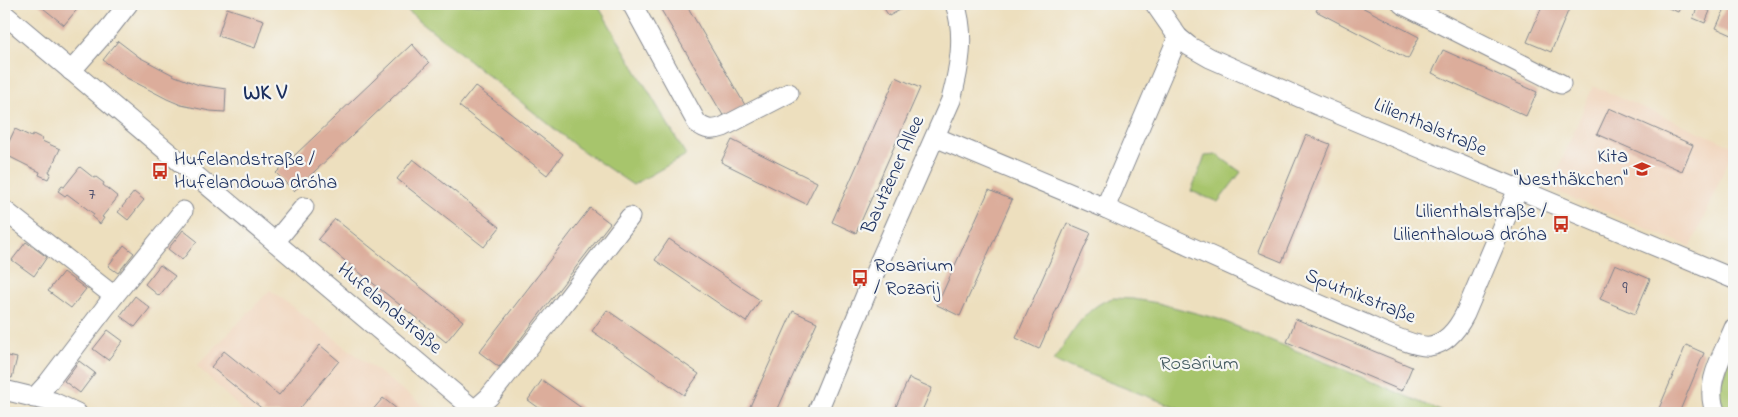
<svg xmlns="http://www.w3.org/2000/svg" width="1738" height="417" font-family="'Indie Flower',sans-serif">
  <style>
    .built { fill: #f1d5bd }
    .green { fill: #a7c56c; stroke: #617a65 }
    .building { fill: #dcad9b }
    .lines { fill: none; stroke-linecap: round; stroke-linejoin: round }
    .minor-casing { stroke: #84878e; stroke-width: 21 }
    .minor { stroke: #fff; stroke-width: 19 }
    .labels { text-anchor: middle; dominant-baseline: central; stroke-width: 4.5; stroke-linejoin: round; paint-order: stroke }
    .number-label { font-size: 18px; fill: #4b4e6d }
    .street-label { font-size: 20px; fill: #1b2f5e; stroke: #f6f6f2 }
    .poi-label { font-size: 20px; fill: #1b2f5e; stroke: #f6f6f2; text-anchor: end }
    .park-label { font-size: 20px; fill: #455c62; stroke: #f6f6f2 }
    .quarter-label { font-size: 22px; font-weight: bold; fill: #1b2f5e; stroke: #f6f6f2 }
  </style>
  <rect width="100%" height="100%" fill="#f6f6f2"/>
  <filter id="ink" filterUnits="userSpaceOnUse"><feTurbulence type="fractalNoise" baseFrequency=".02" numOctaves="2"/><feDisplacementMap in="SourceGraphic" scale="10" xChannelSelector="R" yChannelSelector="G"/><feConvolveMatrix kernelMatrix="1 2 1 2 8 2 1 2 1" color-interpolation-filters="sRGB"/></filter>
  <filter id="wash" filterUnits="userSpaceOnUse"><feTurbulence type="fractalNoise" baseFrequency=".0096" numOctaves="4" result="noise"/><feDisplacementMap in="SourceGraphic" scale="20" xChannelSelector="R" yChannelSelector="G"/><feGaussianBlur stdDeviation="1.12" result="paint"/><feColorMatrix in="noise" values="0 0 0 0 0 0 0 0 0 0 0 0 0 0 0 0 0 1.4 0 .05"/><feComposite in="paint" operator="in"/></filter>
  <g filter="url(#wash)">
    <rect width="100%" height="100%" fill="#eddfbe"/>
    <g class="built">
      <polygon points="1593,86 1734,147 1691,247 1550,189"/>
      <polygon points="270,290 433,413 245,413 197,366"/>
    </g>
    <g class="green">
      <polygon points="405,4 597,4 686,155 633,185 577,147 403,7"/>
      <polygon points="1217,155 1241,172 1218,202 1191,191 1205,156"/>
      <path d="M1113 298 1133 299 1158 303 1218 319 1364 378 1445 413H1192L1053 361C1069 338 1084 306 1113 298Z"/>
      <polygon points="1734,348 1734,413 1708,413"/>
    </g>
    <g id="blocks">
      <g class="building">
        <polygon points="38,4 76,4 80,6 64,25"/>
        <polygon points="668,4 686,4 745,105 724,117 660,8"/>
        <polygon points="881,4 911,4 889,16"/>
        <polygon points="1320,4 1356,4 1419,37 1408,59 1316,11"/>
        <polygon points="1543,4 1571,4 1551,52 1527,42"/>
        <polygon points="1659,4 1682,4 1678,12"/>
        <polygon points="1727,4 1734,4 1734,36 1716,28"/>
        <polygon points="1698,6 1710,11 1705,23 1693,18"/>
        <polygon points="227,8 264,20 255,48 218,36"/>
        <polygon points="118,41 139,57 175,76 199,85 226,89 225,112 210,111 181,105 167,99 127,78 103,60"/>
        <polygon points="412,44 429,63 294,191 276,173"/>
        <polygon points="1443,50 1537,92 1526,116 1432,73"/>
        <polygon points="896,77 920,88 856,233 832,222"/>
        <polygon points="475,86 563,154 547,175 459,106"/>
        <polygon points="1609,108 1693,145 1682,171 1597,134"/>
        <polygon points="15,129 32,137 33,134 43,139 42,141 60,149 49,172 51,173 48,179 39,175 40,172 10,157 8,161 4,159 4,152"/>
        <polygon points="1306,135 1330,144 1282,262 1258,252"/>
        <polygon points="732,140 817,182 806,204 721,162"/>
        <polygon points="413,159 500,227 484,247 397,179"/>
        <polygon points="80,167 94,178 96,177 104,183 103,185 118,197 102,217 104,218 100,224 92,217 94,214 67,194 65,196 58,191 62,186 64,187"/>
        <polygon points="989,190 1012,200 960,316 937,305"/>
        <polygon points="134,192 144,200 128,220 118,212"/>
        <polygon points="590,208 610,223 499,367 479,352"/>
        <polygon points="335,219 463,321 446,342 318,239"/>
        <polygon points="1067,223 1091,233 1039,349 1016,338"/>
        <polygon points="183,230 197,241 182,260 168,249"/>
        <polygon points="669,239 760,300 746,322 655,260"/>
        <polygon points="26,242 47,257 34,276 12,260"/>
        <polygon points="124,245 134,253 118,273 108,266"/>
        <polygon points="1615,264 1650,279 1635,314 1600,299"/>
        <polygon points="160,265 175,276 159,296 145,284"/>
        <polygon points="63,272 86,289 71,308 48,291"/>
        <polygon points="135,296 150,308 135,327 120,316"/>
        <polygon points="607,310 699,374 684,395 592,331"/>
        <polygon points="793,311 817,322 776,413 747,413"/>
        <polygon points="1296,319 1412,367 1402,391 1287,342"/>
        <polygon points="108,330 123,341 108,360 93,349"/>
        <polygon points="320,345 339,361 297,412 299,413 263,413 265,411 211,367 224,351 279,395"/>
        <polygon points="1686,345 1704,353 1679,413 1657,413"/>
        <polygon points="4,355 17,358 12,378 4,376"/>
        <polygon points="79,361 95,373 80,393 64,381"/>
        <polygon points="909,378 932,388 921,413 893,413"/>
        <polygon points="542,380 586,411 590,413 546,413 528,400"/>
        <polygon points="383,398 402,413 370,413"/>
      </g>
    </g>
  </g>
  <g filter="url(#ink)">
    <use href="#blocks" fill-opacity="0" stroke="#84878e" stroke-width="1"/>
    <g class="lines">
      <g class="minor-casing">
        <g id="minor">
          <path d="M632 4 697 123C706 130 712 131 723 127L789 93"/>
          <polyline points="1155,4 1178,37 1189,46 1210,58 1317,105 1734,279"/>
          <polyline points="1402,4 1561,84"/>
          <polyline points="4,14 478,413"/>
          <polyline points="71,71 110,27 128,4"/>
          <polyline points="935,137 1105,208 1178,37"/>
          <path d="M1105 208C1189 246 1273 285 1358 321 1375 328 1413 348 1430 346 1448 343 1458 328 1465 314L1518 189"/>
          <polyline points="4,210 114,296"/>
          <polyline points="275,242 304,207"/>
          <polyline points="4,390 53,402 77,413"/>
          <polyline points="34,398 47,384 114,296 183,211"/>
          <polyline points="471,413 489,397 558,311 630,217"/>
          <path d="M817 413 878 265 951 100C959 70 966 35 955 4"/>
          <path d="M1716 413C1703 385 1723 355 1734 328"/>
        </g>
      </g>
      <use href="#minor" class="minor"/>
    </g>
  </g>
  <defs>
    <g id="school-bare" transform="scale(1.35)"><path d="M0-5L7-2L0 1L-7-2ZM-4 1L0 2.5L4 1V4Q0 6-4 4Z" fill="#c8321e" stroke="#f6f6f2" stroke-width="2.5" paint-order="stroke"/></g>
    <g id="bus-bare" transform="scale(1.35)"><path d="M-5-6H5V4H4V6H2V4H-2V6H-4V4H-5ZM-3.5-4V0h7V-4ZM-3.5 1.2v1.5H-2V1.2ZM2 1.2v1.5H3.5V1.2Z" fill="#c8321e" stroke="#f6f6f2" stroke-width="2.5" paint-order="stroke"/></g>
  </defs>
  <g fill-rule="evenodd">
    <use href="#school-bare" x="1642" y="169"/>
    <use href="#bus-bare" x="160" y="171"/>
    <use href="#bus-bare" x="1561" y="224"/>
    <use href="#bus-bare" x="860" y="278"/>
  </g>
  <g class="labels">
    <g class="number-label">
      <text x="92" y="195">7</text>
      <text x="1625" y="289">9</text>
    </g>
    <g class="street-label">
      <text transform="translate(1430 128) rotate(23)">Lilienthalstraße</text>
      <text transform="translate(894 175) rotate(-66)">Bautzener Allee</text>
      <text transform="translate(1360 297) rotate(22)">Sputnikstraße</text>
      <text transform="translate(389 309) rotate(40)">Hufelandstraße</text>
    </g>
    <g class="poi-label">
      <text x="1628" y="157">Kita<tspan x="1628" dy="23">"Nesthäkchen"</tspan></text>
      <text x="174" y="160" text-anchor="start">Hufelandstraße /<tspan x="174" dy="23">Hufelandowa dróha</tspan></text>
      <text x="1547" y="212">Lilienthalstraße /<tspan x="1547" dy="23">Lilienthalowa dróha</tspan></text>
      <text x="874" y="266" text-anchor="start">Rosarium<tspan x="874" dy="23">/ Rozarij</tspan></text>
    </g>
    <g class="park-label">
      <text x="1199" y="364">Rosarium</text>
    </g>
    <g class="quarter-label">
      <text x="265" y="94">WK V</text>
    </g>
  </g>
  <rect width="1738" height="417" fill="none" stroke="#f6f6f2" stroke-width="20"/>
</svg>
